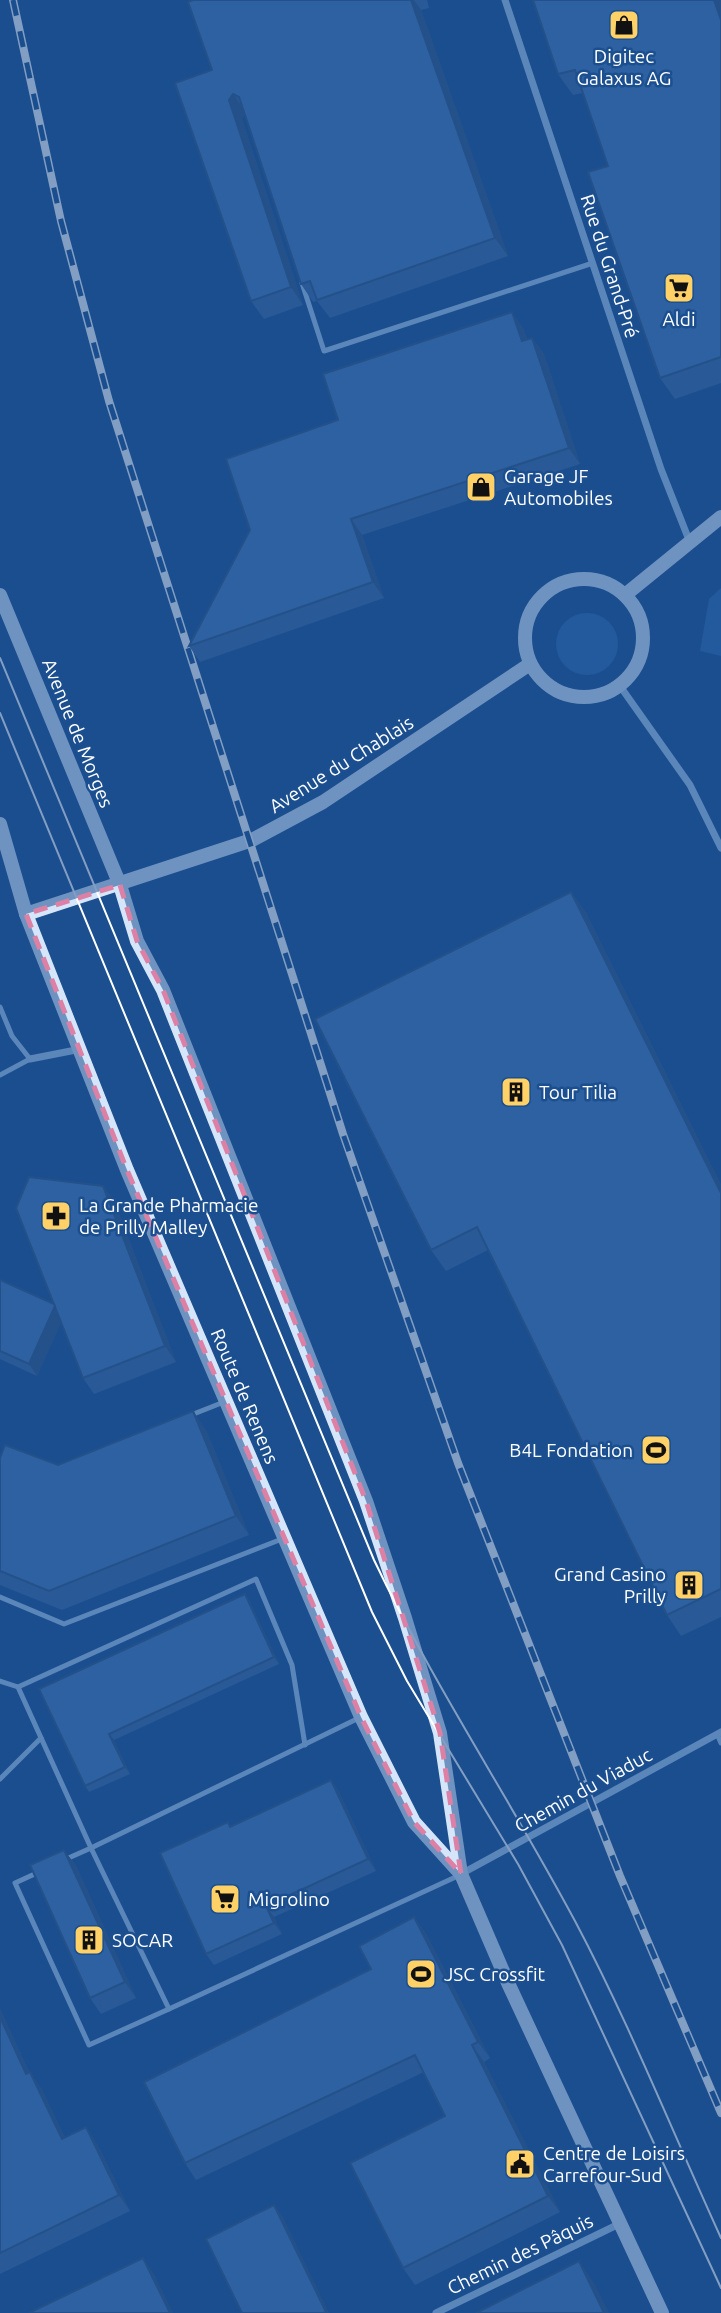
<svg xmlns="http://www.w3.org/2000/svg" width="721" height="2313" font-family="Ubuntu,sans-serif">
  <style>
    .green { fill: #2e69ad }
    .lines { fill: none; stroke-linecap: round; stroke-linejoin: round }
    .lane { stroke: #a9c9ee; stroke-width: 5 }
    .street { stroke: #a9c9ee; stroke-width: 7 }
    .secondary { stroke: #d6e6fa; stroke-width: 14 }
    .tram { stroke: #fff; stroke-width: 2 }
    .rail-casing { stroke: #fff; stroke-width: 8 }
    .rail { stroke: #1b4f8f; stroke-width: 5; stroke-dasharray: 16; stroke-linecap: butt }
    .wall { fill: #3a679d }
    .shaded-wall { fill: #305480 }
    .building { fill: #4478b7; stroke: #305480; stroke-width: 2 }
    .marked { fill: none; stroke: #dd80a5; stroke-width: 5; stroke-dasharray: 14 9; stroke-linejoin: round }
    .labels { text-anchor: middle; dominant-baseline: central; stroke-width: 5; stroke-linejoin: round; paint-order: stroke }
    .poi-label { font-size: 19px; fill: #fff; stroke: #1b4f8f; text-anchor: start }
    .street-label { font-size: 19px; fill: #fff; stroke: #1b4f8f }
  </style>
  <rect width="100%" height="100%" fill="#1b4f8f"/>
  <g class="green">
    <polygon points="721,588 721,656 700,651 709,599"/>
    <circle cx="587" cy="644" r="31"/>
  </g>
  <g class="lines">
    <g class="lane">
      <polyline points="302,283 324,351 593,263"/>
      <polyline points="0,1007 12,1036 30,1059 0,1075"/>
      <polyline points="191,1415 224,1402"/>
      <polyline points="0,1597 64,1624 282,1539"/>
      <polyline points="0,1681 18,1687 256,1579 292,1665 305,1745"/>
      <polyline points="18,1687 91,1848 64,1860"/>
      <polyline points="361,1717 91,1848 169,2009 460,1875"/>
      <polyline points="717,1734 721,1743"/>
      <polyline points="0,1779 41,1738"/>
      <polyline points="39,1872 15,1883 89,2045 169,2009"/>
    </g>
    <g class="street">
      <polyline points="505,0 661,469 689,540"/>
      <polyline points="620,686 690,785 721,848"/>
      <polyline points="30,1059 81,1049"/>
      <polyline points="461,1874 721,1732"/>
      <polyline points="436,2313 619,2224"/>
    </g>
    <g class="secondary">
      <circle cx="584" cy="638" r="59"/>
      <polyline points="0,595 120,885 137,941 163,990 366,1501 405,1618 440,1733 461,1874 508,1983 662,2313"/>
      <polyline points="625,595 721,517"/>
      <polyline points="0,824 26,914 127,1170 361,1717 414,1822 460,1873"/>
      <polyline points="26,914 252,840 323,802 530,664"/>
    </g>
    <g class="tram">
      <path d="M0 658 374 1560C434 1686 510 1799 575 1921 629 2023 673 2133 721 2238"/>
      <polyline points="0,713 372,1612 407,1681 518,1864 562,1945 721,2288"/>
    </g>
    <g class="rail-casing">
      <polyline id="rail" points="13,0 61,221 109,401 343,1134 458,1463 620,1876 721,2113"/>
    </g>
    <use href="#rail" class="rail"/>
  </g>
  <g class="wall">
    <polygon points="193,0 427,0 429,8 421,10 508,256 330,318 317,301 313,302 301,284 245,114 242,119 303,305 264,319 251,301 212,70"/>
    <polygon points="721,0 721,383 675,399 660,378 608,166 583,93 573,95 558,74"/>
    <polygon points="523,328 527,339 532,338 544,354 580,464 362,535 384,598 200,662 189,646 338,420"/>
    <polygon points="571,892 586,913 721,1185 721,1617 681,1636 667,1615 488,1250 446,1271 431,1250"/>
    <polygon points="103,1186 114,1201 176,1362 94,1394 83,1378 61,1322 37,1376 0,1359 0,1280 54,1304"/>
    <polygon points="206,1430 249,1535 62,1610 0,1585 0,1458 58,1465"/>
    <polygon points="249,1600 279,1664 114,1740 130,1774 89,1792 85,1786 39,1689"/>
    <polygon points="331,1780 339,1792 376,1871 274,1917 282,1934 214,1965 206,1954 231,1827"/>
    <polygon points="64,1850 76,1866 136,1998 101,2014 90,1998"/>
    <polygon points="414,1917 426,1934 490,2058 484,2062 560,2212 415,2285 403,2268 445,2116 424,2072 196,2180 185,2163 371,1969"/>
    <polygon points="0,2009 29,2072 41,2088 65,2138 97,2144 130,2211 0,2274"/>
  </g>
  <g class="shaded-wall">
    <polygon points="411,0 414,0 421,10 508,256 495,238"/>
    <polygon points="714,0 721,0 721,20"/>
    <polygon points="233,94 246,112 242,119 303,305 291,287 229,100"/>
    <polygon points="512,312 523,328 533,357 522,341"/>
    <polygon points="532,338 544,354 580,464 569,448"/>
    <polygon points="351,519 362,535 384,598 373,582"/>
    <polygon points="571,892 586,913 721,1185 721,1193"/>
    <polygon points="103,1186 114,1201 176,1362 165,1346"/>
    <polygon points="55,1304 64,1316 37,1376 29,1364"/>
    <polygon points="193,1411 206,1430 249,1535 236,1516"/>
    <polygon points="245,1594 249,1600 279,1664 274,1657"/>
    <polygon points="109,1734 114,1740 130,1774 125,1767"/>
    <polygon points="331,1780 339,1792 376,1871 368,1859"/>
    <polygon points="64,1850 76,1866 136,1998 125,1982"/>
    <polygon points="266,1906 274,1917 282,1934 274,1923"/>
    <polygon points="414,1917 426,1934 490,2058 478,2042"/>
    <polygon points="0,2009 37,2090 26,2074 0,2017"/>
    <polygon points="472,2045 484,2062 560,2212 548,2196"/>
    <polygon points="30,2072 41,2088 73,2155 62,2139"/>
    <polygon points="86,2127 97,2144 130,2211 119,2195"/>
    <polygon points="274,2205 283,2217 329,2313 327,2313"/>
    <polygon points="143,2258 154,2274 173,2313 170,2313"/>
    <polygon points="579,2261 594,2283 609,2313 604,2313"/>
  </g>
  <g class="building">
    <polygon points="193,0 411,0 495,238 317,300 310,281 301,284 239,97 233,94 229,100 291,287 251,301 175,83 212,70 188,2"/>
    <polygon points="533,0 714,0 721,20 721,357 660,378 588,172 608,166 575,70 558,74"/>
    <polygon points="512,312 522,341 532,338 569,448 351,519 373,582 189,646 250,530 226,459 338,420 323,374"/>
    <polygon points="571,892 721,1193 721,1589 667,1615 477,1227 431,1250 315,1019"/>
    <polygon points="29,1177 103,1186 165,1346 83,1378 16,1208"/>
    <polygon points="0,1280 54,1304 55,1306 29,1364 0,1351"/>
    <polygon points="193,1411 236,1516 49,1591 0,1571 0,1458 5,1445 58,1465"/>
    <polygon points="245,1594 274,1657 109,1734 125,1767 85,1786 39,1689"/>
    <polygon points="331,1780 368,1859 266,1906 274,1923 206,1954 160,1853 228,1822 230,1827"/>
    <polygon points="64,1850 125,1982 90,1998 30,1865"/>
    <polygon points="414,1917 478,2042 472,2045 548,2196 403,2268 350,2163 445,2116 415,2055 185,2163 144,2082 371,1969 359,1946"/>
    <polygon points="0,2017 26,2074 30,2072 62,2139 86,2127 119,2195 0,2253"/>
    <polygon points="274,2205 326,2312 323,2313 242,2313 206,2239"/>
    <polygon points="143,2258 170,2313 29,2313"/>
    <polygon points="579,2261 604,2313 476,2313"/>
  </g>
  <path d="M0 0H721V2313H0ZM120 885 137 941 163 990 366 1501 440 1733 461 1874 414 1822 361 1717 127 1170 26 914Z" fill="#1b4f8f" fill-opacity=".55" fill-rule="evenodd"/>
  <path class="marked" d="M120 885 137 941 163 990 366 1501 440 1733 461 1874 414 1822 361 1717 127 1170 26 914Z"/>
  <defs>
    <g id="shop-square" transform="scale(1.575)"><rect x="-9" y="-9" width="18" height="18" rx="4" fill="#ffd166" stroke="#1b4f8f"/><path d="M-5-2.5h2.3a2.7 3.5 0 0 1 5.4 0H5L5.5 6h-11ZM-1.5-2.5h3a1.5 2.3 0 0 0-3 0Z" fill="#111"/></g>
    <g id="supermarket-square" transform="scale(1.575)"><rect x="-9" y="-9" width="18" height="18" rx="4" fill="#ffd166" stroke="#1b4f8f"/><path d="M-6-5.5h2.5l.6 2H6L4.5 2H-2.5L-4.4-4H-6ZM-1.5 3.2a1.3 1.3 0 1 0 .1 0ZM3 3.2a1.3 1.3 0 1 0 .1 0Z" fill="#111"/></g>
    <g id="building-square" transform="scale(1.575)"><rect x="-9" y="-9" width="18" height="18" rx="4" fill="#ffd166" stroke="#1b4f8f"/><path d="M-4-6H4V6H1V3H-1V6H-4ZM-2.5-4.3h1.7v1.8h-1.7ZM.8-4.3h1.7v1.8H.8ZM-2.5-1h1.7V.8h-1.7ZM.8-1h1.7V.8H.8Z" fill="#111"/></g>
    <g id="pharmacy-square" transform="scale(1.575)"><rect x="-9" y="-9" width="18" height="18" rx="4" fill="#ffd166" stroke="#1b4f8f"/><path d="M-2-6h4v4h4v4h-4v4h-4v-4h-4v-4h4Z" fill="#111"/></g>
    <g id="stadium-square" transform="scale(1.575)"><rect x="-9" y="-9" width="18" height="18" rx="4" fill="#ffd166" stroke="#1b4f8f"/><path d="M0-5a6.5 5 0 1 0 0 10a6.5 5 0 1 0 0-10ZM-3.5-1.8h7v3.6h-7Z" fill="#111"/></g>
    <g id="civic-square" transform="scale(1.575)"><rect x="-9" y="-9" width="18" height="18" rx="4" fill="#ffd166" stroke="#1b4f8f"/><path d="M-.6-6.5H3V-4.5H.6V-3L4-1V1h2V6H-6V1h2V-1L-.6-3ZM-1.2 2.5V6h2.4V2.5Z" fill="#111"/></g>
  </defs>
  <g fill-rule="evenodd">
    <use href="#shop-square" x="624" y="25"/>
    <use href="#supermarket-square" x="679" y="288"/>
    <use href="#shop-square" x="481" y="487"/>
    <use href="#building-square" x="516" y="1092"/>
    <use href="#pharmacy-square" x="56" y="1216"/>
    <use href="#stadium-square" x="656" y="1450"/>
    <use href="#building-square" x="689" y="1585"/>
    <use href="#supermarket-square" x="225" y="1899"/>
    <use href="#building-square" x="89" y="1940"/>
    <use href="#stadium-square" x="421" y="1974"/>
    <use href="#civic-square" x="520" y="2164"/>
  </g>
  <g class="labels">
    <g class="poi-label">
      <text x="624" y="56" text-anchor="middle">Digitec<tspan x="624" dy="22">Galaxus AG</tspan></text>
      <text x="679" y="319" text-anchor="middle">Aldi</text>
      <text x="504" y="476">Garage JF<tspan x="504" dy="22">Automobiles</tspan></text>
      <text x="539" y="1092">Tour Tilia</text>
      <text x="79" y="1205">La Grande Pharmacie<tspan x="79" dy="22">de Prilly Malley</tspan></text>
      <text x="633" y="1450" text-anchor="end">B4L Fondation</text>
      <text x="666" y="1574" text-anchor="end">Grand Casino<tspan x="666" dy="22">Prilly</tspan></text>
      <text x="248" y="1899">Migrolino</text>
      <text x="112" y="1940">SOCAR</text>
      <text x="444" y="1974">JSC Crossfit</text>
      <text x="543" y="2153">Centre de Loisirs<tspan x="543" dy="22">Carrefour-Sud</tspan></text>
    </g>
    <g class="street-label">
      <text transform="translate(610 266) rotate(72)">Rue du Grand-Pré</text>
      <text transform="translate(78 733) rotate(68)">Avenue de Morges</text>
      <text transform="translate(341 764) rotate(-32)">Avenue du Chablais</text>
      <text transform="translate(245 1396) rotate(67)">Route de Renens</text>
      <text transform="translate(583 1790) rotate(-29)">Chemin du Viaduc</text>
      <text transform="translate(520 2254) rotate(-26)">Chemin des Pâquis</text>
    </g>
  </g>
</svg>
